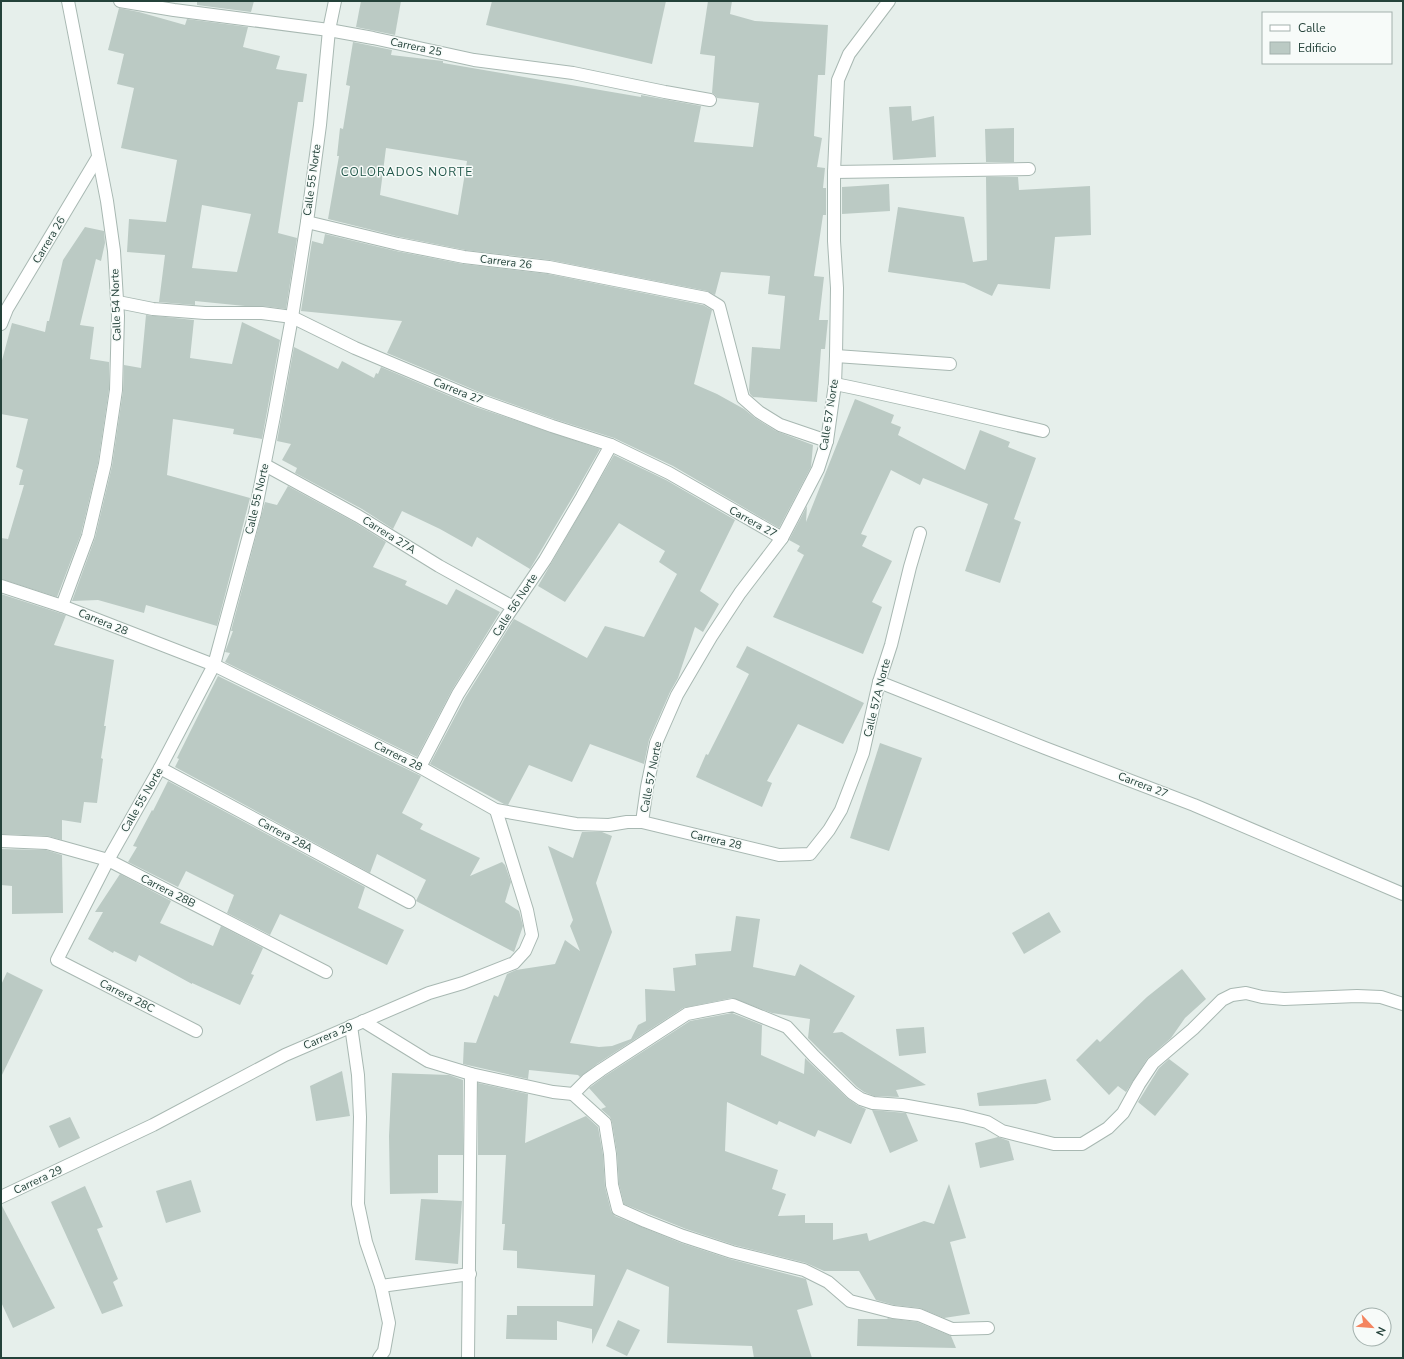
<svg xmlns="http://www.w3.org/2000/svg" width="1404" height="1359" font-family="'Nunito Sans',sans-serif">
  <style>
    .building { fill: #bbcac4; fill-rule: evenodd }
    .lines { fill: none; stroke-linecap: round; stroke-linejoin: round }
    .minor-casing { stroke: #a8b8b2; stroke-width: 14 }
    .minor { stroke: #fff; stroke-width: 12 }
    .labels { text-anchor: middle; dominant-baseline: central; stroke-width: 3; stroke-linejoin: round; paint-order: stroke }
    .street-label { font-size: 11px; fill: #24423a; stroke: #f7fbf9 }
    .neighbourhood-label { font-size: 12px; letter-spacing: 1px; fill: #1f5548; stroke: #f7fbf9 }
  </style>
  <rect width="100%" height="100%" fill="#e6efeb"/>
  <g class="building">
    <polygon points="197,1 254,1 251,12 197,5"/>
    <polygon points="361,1 401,1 395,35 356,27"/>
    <polygon points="492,1 666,1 652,64 486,25"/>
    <path d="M708 1H732L730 14 755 21 828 25 825 75H818L814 136 822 138 817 167 825 168 823 188H826V215H823L814 276 824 277 819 320H828L825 349H821L817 402 753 397 750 394 749 390 752 347 780 349 785 296 768 294 770 276 721 272 715 295 707 291 550 260 465 250 400 237 328 219 339 156H337L340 128 343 129 350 86 346 85 353 42 392 50 391 55 443 61V63L641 97V95L701 106 694 142 753 147 759 103 717 98 715 95 712 93 715 56 700 54ZM386 148 467 161 458 215 380 195Z"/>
    <path d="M119 8 139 12 185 25 187 19 248 27 243 47 280 56 276 69 307 74 303 102H298L278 233 297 238 286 309 263 306H245L195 301V305L159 302 165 255 127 252 129 219 166 222 177 160 121 148 134 88 117 84 124 54 108 50ZM202 205 251 214 237 272 192 268Z"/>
    <polygon points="911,106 912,121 934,116 936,157 893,160 889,107"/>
    <polygon points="1014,128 1014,162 986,162 985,129"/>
    <polygon points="986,177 1018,177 1019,190 1090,186 1091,235 1055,237 1050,289 998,284 992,296 964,283 888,272 898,207 964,217 973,262 987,260"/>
    <polygon points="889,184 890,211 842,214 842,187"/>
    <polygon points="85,227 104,231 105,243 101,261 96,259 80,325 94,327 90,359 109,362 109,389 98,463 81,534 57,597 1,579 1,538 8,539 24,485 19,485 23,470 16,467 28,419 1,414 1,364 12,323 45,332 47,321 49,321 63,260"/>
    <polygon points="325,234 396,251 463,264 548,274 703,305 712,310 694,384 717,394 744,409 755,418 776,431 813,445 811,467 779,528 673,466 614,438 554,419 479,392 387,353 402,321 301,311 312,241 323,244"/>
    <polygon points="146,315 194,320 190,358 232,364 242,322 280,340 262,439 233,434 234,429 173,419 167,475 250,498 217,626 146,605 144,613 98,600 72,601 95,538 112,466 123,391 124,365 141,368"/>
    <polygon points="294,347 338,369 342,361 374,378 376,373 378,374 381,367 473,406 600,449 575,493 530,569 477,537 472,547 440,529 402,511 393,529 362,509 295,473 297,468 282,460 291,444 277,441"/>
    <polygon points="855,399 894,415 891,423 901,427 898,435 965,470 980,430 1010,442 1008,447 1036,458 1014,519 1021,522 1000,583 965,571 988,504 923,478 920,485 891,470 861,534 867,536 862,546 892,561 872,602 882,607 863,654 773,617 804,555 797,551 800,546 789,540 807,506 806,522"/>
    <polygon points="614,455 666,480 735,520 700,591 719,604 703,632 695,627 678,678 670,692 649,740 644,764 590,744 572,782 529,765 508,805 504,804 430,764 465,698 514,619 587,658 605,626 644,637 677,574 659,562 665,551 619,523 565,602 538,586"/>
    <polygon points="288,486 354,522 386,542 373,567 407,581 405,585 447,605 456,589 500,612 452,690 417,757 225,662 230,653 225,652 233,631 231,631 265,502 277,505"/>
    <polygon points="1,594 66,615 54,645 114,660 104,726 106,726 101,758 103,759 97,803 84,802 81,823 62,820 62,840 48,836 1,834"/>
    <polygon points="747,646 864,703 843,744 798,724 767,781 772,783 762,807 696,777 706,754 708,755 749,674 736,667"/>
    <polygon points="218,676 421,776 402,813 423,824 420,829 480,858 470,876 502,862 505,865 511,882 505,902 519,911 523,926 514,952 416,901 426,880 377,854 370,873 175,767 179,759 177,758"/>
    <polygon points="880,743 922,758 889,851 850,838"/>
    <polygon points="168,781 365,887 358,908 404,930 387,965 280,914 270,935 227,913 234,895 186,871 178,887 128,862 137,847 133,846 152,810 153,811"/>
    <polygon points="582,832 602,832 612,836 596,883 612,932 570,1043 599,1047 612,1046 631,1039 638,1025 646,1021 645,989 675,991 673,968 696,965 695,954 731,951 736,916 760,919 753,967 795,976 800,964 855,996 833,1033 842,1032 926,1085 896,1090 899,1097 874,1096 864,1092 857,1087 808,1038 810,1019 772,1013 732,998 683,1008 597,1064 580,1077 578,1075 529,1070 528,1079 463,1064 464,1042 476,1043 494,995 498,997 507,974 516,970 555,964 565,940 580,951 570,926 573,920 548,846 573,858"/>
    <polygon points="1,849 46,850 62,855 63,913 12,914 12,886 1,885"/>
    <polygon points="120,874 171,901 160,923 213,946 221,926 263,948 251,974 254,975 240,1005 192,983 192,984 139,955 136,962 114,951 113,953 88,939 103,912 95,912"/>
    <polygon points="1049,912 1061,932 1024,954 1012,933"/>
    <polygon points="1182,969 1206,999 1185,1018 1171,1038 1147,1059 1126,1092 1118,1086 1109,1095 1076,1060 1097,1039 1100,1042 1147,997"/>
    <polygon points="7,972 43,990 1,1077 1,985"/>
    <polygon points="732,1013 762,1025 761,1055 804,1074 805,1058 847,1098 857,1105 866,1109 851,1144 818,1130 815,1137 779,1121 777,1125 727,1102 725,1151 778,1170 772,1189 786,1194 778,1216 805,1215 805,1223 833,1223 833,1240 867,1233 869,1241 924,1221 934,1224 949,1184 966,1238 950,1242 970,1314 944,1318 920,1308 894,1305 876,1300 859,1271 824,1271 806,1263 734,1245 686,1229 624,1204 619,1184 617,1153 612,1122 610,1117 601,1109 606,1107 589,1088 605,1076 690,1021"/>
    <polygon points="924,1027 926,1053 899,1056 896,1029"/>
    <polygon points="1169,1059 1189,1074 1155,1116 1138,1102 1159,1068"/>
    <polygon points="342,1071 350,1116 316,1121 310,1086"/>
    <polygon points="392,1073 449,1075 463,1080 463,1155 438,1155 438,1193 390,1194 389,1136"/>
    <polygon points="1046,1079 1051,1100 1036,1104 979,1106 977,1093"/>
    <polygon points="478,1083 528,1094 525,1143 586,1116 598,1127 603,1155 605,1187 611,1211 615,1216 681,1243 730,1259 806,1279 813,1305 797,1310 812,1358 754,1358 752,1346 667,1343 669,1287 627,1269 592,1344 592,1329 557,1321 557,1340 506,1339 507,1315 517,1315 517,1306 593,1306 595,1275 517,1268 517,1251 503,1250 505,1224 502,1224 506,1155 478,1155"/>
    <polygon points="872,1110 906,1113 918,1141 890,1153"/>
    <polygon points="70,1117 80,1138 59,1148 49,1126"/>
    <polygon points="998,1137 1009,1141 1014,1160 980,1168 975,1143"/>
    <polygon points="191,1180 201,1212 166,1223 156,1191"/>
    <polygon points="85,1186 103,1227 97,1229 118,1279 113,1282 123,1306 102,1314 51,1202"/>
    <polygon points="421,1199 462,1201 458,1264 415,1260"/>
    <polygon points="1,1204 55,1308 13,1328 1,1302"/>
    <polygon points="887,1318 917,1322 951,1336 956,1348 857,1346 858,1319 888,1319"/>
    <polygon points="618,1320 640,1330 627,1356 606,1346"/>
  </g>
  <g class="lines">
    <g class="minor-casing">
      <g id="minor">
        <polyline points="120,1 174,10 329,30 373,38 474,60 573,73 665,92 710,100"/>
        <polyline points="834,172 1029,169"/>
        <polyline points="307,222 398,244 464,257 549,267 706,298 719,306 743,398 759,412 780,425 827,441"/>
        <polyline points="118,302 153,309 205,313 262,313 292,317 355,348 476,399 552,426 611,445 669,473 782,538"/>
        <polyline points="1,324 7,309 98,157"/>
        <polyline points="836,356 950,364"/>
        <path d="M835 384C905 398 974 415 1043 431"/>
        <polyline points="265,465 358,516 439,566 513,607"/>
        <polyline points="1,586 62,606 214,665 420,767 496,810 576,824 609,825 627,822 642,822 779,855 810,854 829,830 841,810 863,753 879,682 891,645 910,567 920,533"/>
        <polyline points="62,606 88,536 105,464 116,390 118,316 114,251 107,201 68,1"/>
        <polyline points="879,682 1045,748 1194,805 1403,894"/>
        <polyline points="420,767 458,694 505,619 545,560 582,497 611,445"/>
        <polyline points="160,768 409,902"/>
        <polyline points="642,822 647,787 656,743 677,695 711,637 740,593 782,538 818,469 827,441 835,384 836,356 837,288 834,241 834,172 838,80 849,54 889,1"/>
        <polyline points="1,841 47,843 108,860 326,972"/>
        <polyline points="363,1021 428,1061 471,1074 553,1092 573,1094 587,1080 601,1070 687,1014 733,1005 787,1027 814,1056 852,1093 861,1099 873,1103 902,1105 963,1116 987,1122 1002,1131 1054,1144 1082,1144 1108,1128 1123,1113 1139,1084 1153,1063 1193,1029 1222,1000 1232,995 1246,993 1262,997 1284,999 1357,996 1381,997 1403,1004"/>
        <polyline points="351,1026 358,1075 360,1117 358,1204 366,1242 381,1286 389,1323 384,1351 379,1358"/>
        <polyline points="196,1031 57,960 108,860 160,768 214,665 255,513 274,416 292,317 307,222 320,125 329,30 335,1"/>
        <polyline points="573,1094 605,1123 610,1154 612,1185 618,1209 645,1221 683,1236 732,1252 804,1270 828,1282 850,1301 893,1312 919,1315 952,1329 988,1328"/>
        <polyline points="1,1197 153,1125 285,1055 429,993 463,983 514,963 525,951 532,935 527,910 496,810"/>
        <polyline points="381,1286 470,1274"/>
        <polyline points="468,1358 471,1074"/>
      </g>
    </g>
    <use href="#minor" class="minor"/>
  </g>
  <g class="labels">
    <g class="street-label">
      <text transform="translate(416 47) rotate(12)">Carrera 25</text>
      <text transform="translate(312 180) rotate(-82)">Calle 55 Norte</text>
      <text transform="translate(49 240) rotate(-59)">Carrera 26</text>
      <text transform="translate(506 262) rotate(7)">Carrera 26</text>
      <text transform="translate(116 305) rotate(-92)">Calle 54 Norte</text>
      <text transform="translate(458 391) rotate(22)">Carrera 27</text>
      <text transform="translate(829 415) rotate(-81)">Calle 57 Norte</text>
      <text transform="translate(257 499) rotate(-77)">Calle 55 Norte</text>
      <text transform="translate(753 522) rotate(29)">Carrera 27</text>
      <text transform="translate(389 535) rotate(32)">Carrera 27A</text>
      <text transform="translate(515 605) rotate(-57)">Calle 56 Norte</text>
      <text transform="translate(103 622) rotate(22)">Carrera 28</text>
      <text transform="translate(877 698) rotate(-76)">Calle 57A Norte</text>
      <text transform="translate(398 756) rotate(27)">Carrera 28</text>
      <text transform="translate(651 777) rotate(-79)">Calle 57 Norte</text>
      <text transform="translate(1143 785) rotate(21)">Carrera 27</text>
      <text transform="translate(142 800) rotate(-60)">Calle 55 Norte</text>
      <text transform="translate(285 835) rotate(28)">Carrera 28A</text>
      <text transform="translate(716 840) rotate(13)">Carrera 28</text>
      <text transform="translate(168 891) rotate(27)">Carrera 28B</text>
      <text transform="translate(127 996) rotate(27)">Carrera 28C</text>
      <text transform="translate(328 1036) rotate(-23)">Carrera 29</text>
      <text transform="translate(38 1180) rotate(-25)">Carrera 29</text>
    </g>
    <g class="neighbourhood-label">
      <text x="407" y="172">COLORADOS NORTE</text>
    </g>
  </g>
  <rect width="1404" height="1359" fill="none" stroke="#24423a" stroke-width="4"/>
  <rect x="1262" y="12" width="130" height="52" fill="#f7fbf9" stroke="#a3b1ad"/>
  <rect x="1270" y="25" width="20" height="6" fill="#ffffff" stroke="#a3b1ad"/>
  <text x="1298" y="32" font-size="12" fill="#24423a">Calle</text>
  <rect x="1270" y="42" width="20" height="12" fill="#bbcac4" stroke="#a3b1ad"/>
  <text x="1298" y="52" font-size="12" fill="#24423a">Edificio</text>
  <g transform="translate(1372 1327) rotate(116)"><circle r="19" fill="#f7fbf9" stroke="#a3b1ad"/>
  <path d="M0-3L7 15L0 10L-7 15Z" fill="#f4845f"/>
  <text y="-6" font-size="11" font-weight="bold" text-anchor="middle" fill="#24423a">N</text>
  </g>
</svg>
